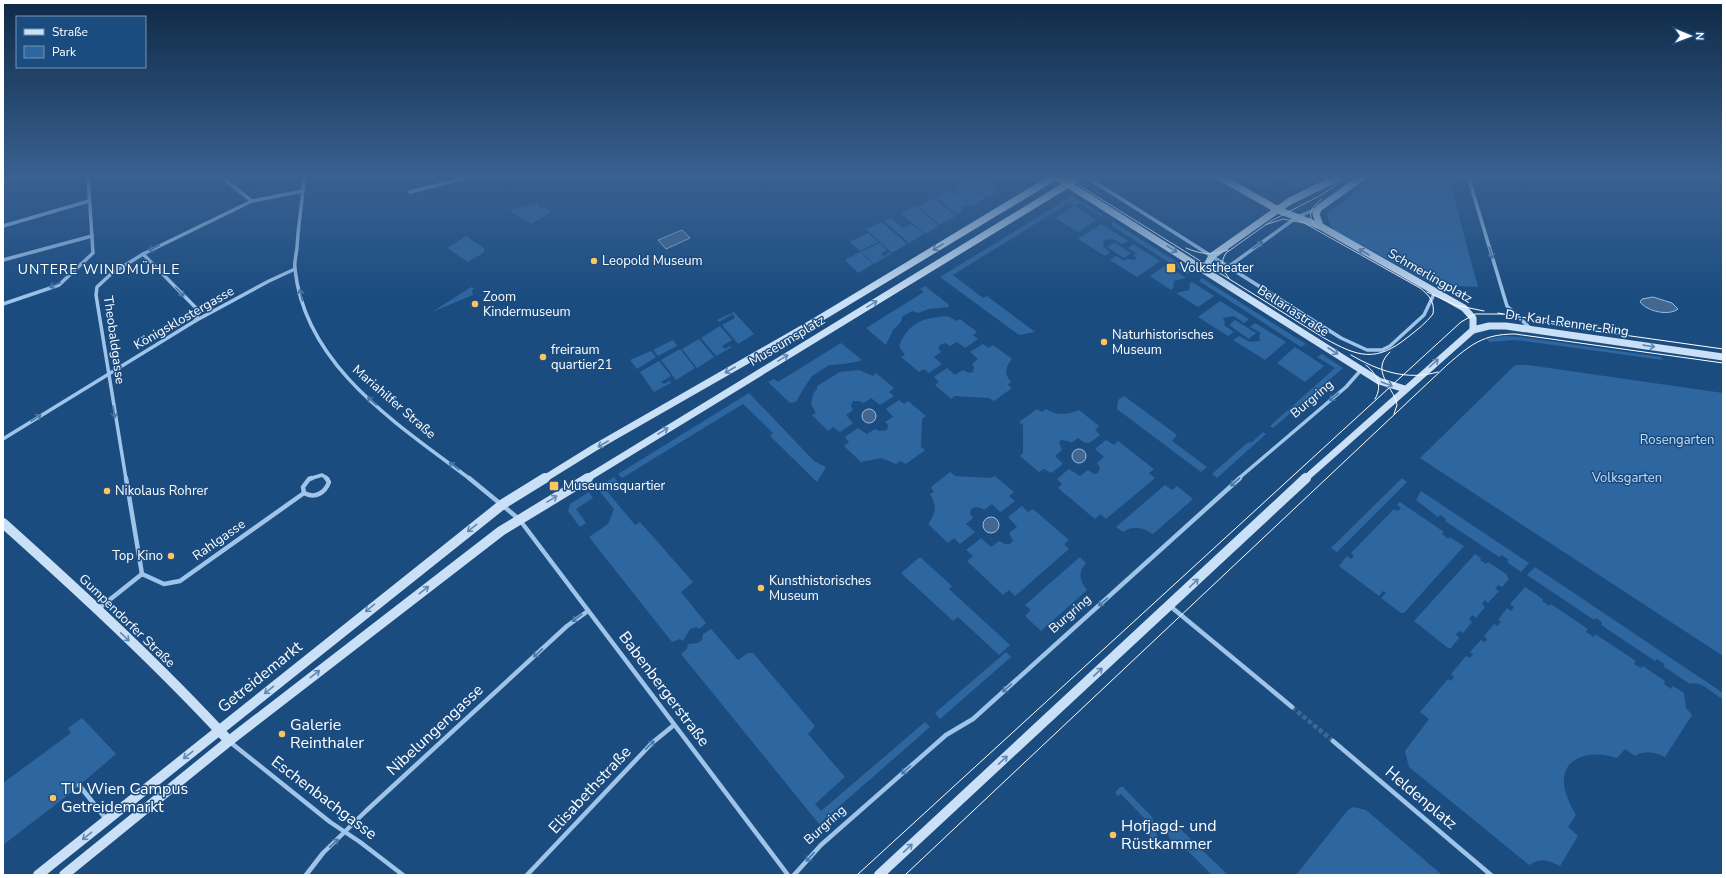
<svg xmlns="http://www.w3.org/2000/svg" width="1726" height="878" font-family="'Nunito Sans',sans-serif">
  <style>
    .green { fill: #2e669f }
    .water { fill: #43678e; stroke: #92bfec }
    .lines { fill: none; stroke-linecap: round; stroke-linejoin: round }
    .street-tunnel { stroke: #3d6793; stroke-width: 4.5; stroke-dasharray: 4.5 2.5; stroke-linecap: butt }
    .street-far1 { stroke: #9fc4ea; stroke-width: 3.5 }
    .street { stroke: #9fc4ea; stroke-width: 4.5 }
    .secondary-far1 { stroke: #cae0f7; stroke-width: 7 }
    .secondary { stroke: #cae0f7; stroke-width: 10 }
    .tram { stroke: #fff; stroke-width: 1 }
    .oneway { stroke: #4976a5 }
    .oneway2 { stroke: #6187b0 }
    .poi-dot { fill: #fbc65c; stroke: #1b4c80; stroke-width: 1.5 }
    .labels { text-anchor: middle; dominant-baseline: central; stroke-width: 3; stroke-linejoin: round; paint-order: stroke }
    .poi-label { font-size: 13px; fill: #fff; stroke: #1b4c80; text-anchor: start }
    .street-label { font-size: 13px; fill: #fff; stroke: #1b4c80 }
    .park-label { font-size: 13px; fill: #c3ddf7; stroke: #1b4c80 }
    .neighbourhood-label { font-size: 14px; letter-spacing: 1px; fill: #fff; stroke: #1b4c80 }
    .near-street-label { font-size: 16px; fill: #fff; stroke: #1b4c80 }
    .near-poi-label { font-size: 16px; fill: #fff; stroke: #1b4c80; text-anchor: start }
  </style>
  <rect width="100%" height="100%" fill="#1b4c80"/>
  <g class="green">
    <polygon points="1237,176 1255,176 1269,183 1261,188"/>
    <polygon points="1299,176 1322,176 1318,178 1315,176 1297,189 1288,184"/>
    <polygon points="1377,176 1448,176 1478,287 1435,285 1334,230 1329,222 1327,214"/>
    <polygon points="980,177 998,191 988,197 969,182"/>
    <polygon points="967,183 986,198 973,206 953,189"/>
    <polygon points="951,190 972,206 968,205 961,208 964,211 957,215 936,197"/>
    <polygon points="1072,196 1103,215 1101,216 1080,203 1075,206 1096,220 1078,232 1055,218 1074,206 1069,203 953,275 983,298 987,296 1035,332 1019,335 940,277"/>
    <polygon points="934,198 956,216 940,225 918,206"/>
    <polygon points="537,203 541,208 543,206 552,212 531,224 509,210"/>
    <polygon points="916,206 939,226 925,234 901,213"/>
    <polygon points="891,218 903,228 911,224 924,234 909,243 884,221"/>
    <polygon points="1112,221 1191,271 1187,274 1112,226"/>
    <polygon points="882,222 907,244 892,253 866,229"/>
    <polygon points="1101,224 1128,241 1122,244 1113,239 1103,240 1104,245 1102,246 1110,252 1105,256 1078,239"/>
    <polygon points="868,233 878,242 860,251 850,242"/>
    <polygon points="466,236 485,249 483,253 468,262 447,248"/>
    <polygon points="1114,242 1131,253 1124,258 1107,247"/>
    <polygon points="880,243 887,250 881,254 884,256 890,252 891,254 874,264 861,252"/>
    <polygon points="1133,244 1160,261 1137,277 1110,260 1116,256 1125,261 1127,259 1135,260 1136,258 1134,255 1136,253 1128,248"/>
    <polygon points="860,252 873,264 858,273 845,260"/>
    <polygon points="1166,265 1186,278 1174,281 1173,288 1171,290 1150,276"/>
    <polygon points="1202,278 1306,344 1301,347 1199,281"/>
    <polygon points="1192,282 1214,296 1198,307 1176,293 1189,290 1190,287 1189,284"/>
    <polygon points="925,286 948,304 949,307 929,309 918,313 912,311 902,317 901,322 893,330 886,345 866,328 924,292 920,289"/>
    <polygon points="471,287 474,288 472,291 473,295 432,312"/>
    <polygon points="1220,301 1249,319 1244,323 1234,316 1223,318 1225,323 1224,325 1234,332 1228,336 1198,317"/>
    <polygon points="734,312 754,334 738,344 722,325 735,318 733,314 719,322 717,320"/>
    <path d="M947 316 957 321 960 319 977 332 973 335 978 339 965 348 957 342 950 346 945 343 940 345 938 348 941 352 934 357 942 364 929 373 924 369 919 372 901 357 905 355 899 346C909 322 923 318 947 316Z"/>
    <polygon points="1235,320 1256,333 1249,339 1229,325"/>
    <polygon points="1255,323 1286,342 1265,360 1233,340 1239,336 1250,342 1260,341 1259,335 1261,333 1250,327"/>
    <polygon points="720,326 732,340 722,346 725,349 730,346 732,347 716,356 701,338"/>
    <polygon points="1504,336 1521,337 1661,357 1663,360 1516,340 1489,342 1487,339"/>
    <polygon points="699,339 714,357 697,368 682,349"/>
    <polygon points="673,340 677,346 658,356 653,350"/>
    <path d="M841 343 862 360C859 362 832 366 829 365L812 376 802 391 796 402 790 403 768 382 774 379 778 382Z"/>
    <path d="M983 344 989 348 993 345 1012 359C1005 367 1004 374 1011 382L1008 385 1012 388 994 401 989 398 955 396 951 399 935 385 939 382 934 377 947 368 955 375 963 370 969 373 973 372 974 367 972 364 978 359 970 352Z"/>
    <polygon points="1295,347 1324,366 1305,382 1277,363"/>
    <polygon points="680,349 695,368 676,380 661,360"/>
    <polygon points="651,351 656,357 637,369 630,360"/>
    <polygon points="1322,354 1343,368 1273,428 1270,426 1335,368 1317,357"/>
    <polygon points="659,361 671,376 661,382 664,384 670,381 671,383 654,392 640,372"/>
    <polygon points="1517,365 1528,365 1723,393 1723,656 1420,458 1513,367"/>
    <polygon points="859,370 873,376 876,373 894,388 889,392 894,396 880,405 871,398 864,403 859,401 853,401 851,406 853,410 846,415 853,423 840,432 833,427 828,431 812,415 816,413 811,404 813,394 817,389 817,386 840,372"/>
    <polygon points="749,393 814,461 826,467 817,482 770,436 773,433 743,404 622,478 618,474"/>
    <polygon points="1124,396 1177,435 1172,441 1207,467 1201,472 1117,409 1118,400"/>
    <polygon points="899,400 904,404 908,401 926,416 922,419 921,447 925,450 906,464 900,461 896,464 881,458 861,462 844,446 849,442 845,437 858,428 867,434 875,429 879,431 887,430 888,425 885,422 893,417 886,409"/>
    <path d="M1037 409 1042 412 1046 409C1057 416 1067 415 1079 410L1099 426 1095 430 1100 435C1089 443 1089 447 1078 438L1071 443 1068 441 1061 440 1059 442 1062 450 1055 456 1063 464 1051 473 1044 469 1039 472 1020 456 1023 453V425L1019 422Z"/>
    <polygon points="1263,432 1266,434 1217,478 1212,474 1247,443 1252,442"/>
    <polygon points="1106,440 1114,445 1118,441 1154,469 1149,473 1155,478 1106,519 1100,514 1095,519 1058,488 1062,484 1057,479 1069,469 1080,476 1088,470 1094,474 1098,473 1100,468 1097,463 1104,457 1095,449"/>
    <path d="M950 472 955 476 991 478 995 476 1014 492 1009 496 1015 501 1002 511 1000 512 992 504 984 510C980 507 976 506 971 509L970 514 973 518 966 524 975 532 960 544 954 538 948 543 928 524C936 514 937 505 930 494L934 492 931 487Z"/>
    <polygon points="614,477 617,481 605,489 635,525 640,522 693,582 681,592 706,623 699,629 696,627 690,629 683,641 680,639 672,642 589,537 608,524 614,509 597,488"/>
    <polygon points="1402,478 1407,482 1337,552 1331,548"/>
    <path d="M1165 485 1172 490 1177 486 1193 499 1153 534C1143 527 1133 525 1123 532L1116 527Z"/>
    <polygon points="1421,491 1529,563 1521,572 1507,562 1509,560 1502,555 1499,557 1445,521 1446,519 1440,515 1438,517 1416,500"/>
    <polygon points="589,492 593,498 576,509 586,523 580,527 568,511 570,504"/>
    <polygon points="1400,502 1444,532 1442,534 1448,539 1450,537 1464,546 1404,613 1401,613 1381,598 1386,593 1383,591 1379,596 1339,566 1347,556 1351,559 1354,556 1351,553 1394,509 1398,511 1401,508 1397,505"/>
    <polygon points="1022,506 1028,512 1033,509 1069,540 1064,544 1069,549 1015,596 1009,590 1003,595 967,561 973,556 966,550 981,538 991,547 999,541 1005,544 1010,544 1013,541 1009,533 1017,527 1008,517"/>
    <polygon points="1475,554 1481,558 1480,560 1486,564 1488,562 1506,574 1509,579 1502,587 1498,585 1495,589 1499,591 1488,603 1485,600 1482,604 1485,607 1476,618 1472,615 1469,619 1472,622 1463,633 1459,631 1456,634 1459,638 1451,648 1448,648 1414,621"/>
    <polygon points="920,557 952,586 949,589 1010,645 999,655 958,617 953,621 901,573"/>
    <path d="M1080 557 1086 563C1077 572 1080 581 1087 590L1041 631 1025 616 1031 610 1025 605Z"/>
    <path d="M1535 567 1723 693V699C1712 694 1702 680 1690 684L1663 666 1665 664 1657 659 1655 661 1601 625 1602 622 1596 618 1594 620 1527 575Z"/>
    <path d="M1525 587 1543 599 1542 601 1549 606 1551 604 1588 629 1586 632 1594 637 1595 634 1636 661 1634 664 1641 668 1643 666 1665 681 1664 684 1671 689 1673 686 1684 693 1686 708 1692 715 1665 757C1654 752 1645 750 1635 756L1625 749 1617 758C1595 750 1561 754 1564 785 1566 796 1570 805 1576 815L1568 827 1578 836 1560 866C1548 860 1540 857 1529 865L1409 767 1405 751 1429 719 1420 712 1448 679 1451 681 1454 677 1451 674 1466 656 1470 658 1473 654 1470 652 1481 640 1485 642 1487 639 1484 636 1494 624 1498 626 1501 622 1498 620 1507 608 1511 611 1514 607 1510 604Z"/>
    <polygon points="711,629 738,660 748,653 753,653 815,726 808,734 845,777 815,804 821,811 925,722 930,727 819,824 681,654 687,649 688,644 698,643 702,640 703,634"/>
    <polygon points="1006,652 1011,657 940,719 935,713"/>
    <polygon points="82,718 116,754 68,795 3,845 3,783 71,733 68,728"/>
    <polygon points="1120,787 1123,787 1152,817 1159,842 1167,853 1143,829 1149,823 1121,794 1118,796 1115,793"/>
    <polygon points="1353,807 1366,810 1442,875 1296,875 1348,810"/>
    <path d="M1170 824 1176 825 1228 875H1212L1178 841 1175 845C1170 839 1164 831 1170 824Z"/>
  </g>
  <g class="water">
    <polygon points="682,230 690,238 666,249 658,240"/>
    <path d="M1653 297 1672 303 1678 309C1669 316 1648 312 1640 302L1642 299Z"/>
    <circle cx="869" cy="416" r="7"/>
    <circle cx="1079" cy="456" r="7"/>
    <circle cx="991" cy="525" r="8"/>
  </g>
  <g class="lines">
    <polyline class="street-tunnel" points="1292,707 1333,741"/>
    <g class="street-far1">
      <polyline points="220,176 252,201"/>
      <path d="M304 176C303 200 298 224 297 248 296 255 294 263 295 269 305 367 399 425 470 479"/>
      <polyline points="1085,176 1341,338 1367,350 1382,350 1390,346 1424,315 1435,292"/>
      <polyline points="1468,176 1507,306 1531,329"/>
      <polyline points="410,192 472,176"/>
      <polyline points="3,226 89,201"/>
      <polyline points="143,254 199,311 195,321"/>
      <polyline points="3,260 92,236"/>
      <polyline points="1205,269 1228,267 1297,217 1319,208"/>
      <polyline points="3,304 59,285 93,253 88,176"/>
      <polyline points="3,439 195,321 269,281 295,269"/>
      <polyline points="126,479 96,295 97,287 111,274 143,254 252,201 303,191"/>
      <polyline points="309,479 322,475 328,479"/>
      <polyline points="1238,479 1346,387 1361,370"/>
    </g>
    <g class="street">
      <polyline points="126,478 142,574"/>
      <path d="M312 478 309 479 303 487 304 493C315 499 325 493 329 482L326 478"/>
      <polyline points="469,478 519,519 788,875"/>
      <polyline points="142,574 164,584 180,581 304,493"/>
      <polyline points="1170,606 1292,707"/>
      <polyline points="98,609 142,574"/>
      <polyline points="1333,741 1491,875"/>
      <polyline points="230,742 330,822 360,842 403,875"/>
      <polyline points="79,785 106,819"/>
      <polyline points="306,875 323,853 366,811 567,626 588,611"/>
      <polyline points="527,875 652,743 674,725"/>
      <polyline points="794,875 821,845 946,735 973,719 1240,478"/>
    </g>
    <g class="secondary-far1">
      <polyline points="1055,176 1379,381 1405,389"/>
      <polyline points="1218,176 1278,210 1320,226 1464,308 1473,318 1473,330"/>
      <polyline points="1320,226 1316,214 1319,208 1364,176"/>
      <polyline points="1205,269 1212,256 1290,201 1341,176"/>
      <polyline points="544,479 594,448 814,322 1056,176"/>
      <polyline points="586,479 1081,176"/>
      <polyline points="1305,479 1473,330 1489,326 1506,326 1723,357"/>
    </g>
    <g class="secondary">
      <path d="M3 523C81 593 158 664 229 741"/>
      <polyline points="38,875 503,504 545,478"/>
      <polyline points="64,875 229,741 501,531 588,478"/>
      <polyline points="879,875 1306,478"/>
    </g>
    <g class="tram">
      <path d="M1067 176 1088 191 1324 338C1358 357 1376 363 1408 337 1417 330 1426 323 1433 314 1435 302 1429 295 1420 288L1304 223 1283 219 1265 225"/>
      <path d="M1317 228C1306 216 1310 208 1322 199"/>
      <path d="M1186 248C1200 254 1213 256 1228 250"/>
      <path d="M1229 278C1222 270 1220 262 1226 253L1271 221 1323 194 1349 176"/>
      <polyline points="1427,292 1455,305 1484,311"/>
      <polyline points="1498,313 1574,328 1723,349"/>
      <path d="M1390 352C1372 369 1388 382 1396 400L1397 405 1394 414"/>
      <path d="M1351 355C1379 371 1406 381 1438 372"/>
      <path d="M1366 365C1377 374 1383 386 1375 399"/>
      <polyline points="857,875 1461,322 1475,314 1503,314"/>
      <path d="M905 875 1447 365C1470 345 1483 334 1515 334L1723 363"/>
    </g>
  </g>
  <defs><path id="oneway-shaft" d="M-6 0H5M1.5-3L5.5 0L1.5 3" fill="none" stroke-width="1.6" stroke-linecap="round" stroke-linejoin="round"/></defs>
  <g class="oneway">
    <use href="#oneway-shaft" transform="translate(1258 245) rotate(-36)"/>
    <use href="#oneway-shaft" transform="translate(154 248) rotate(154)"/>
    <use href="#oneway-shaft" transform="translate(1491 253) rotate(73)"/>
    <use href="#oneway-shaft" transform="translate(55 285) rotate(155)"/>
    <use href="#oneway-shaft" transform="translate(180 292) rotate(46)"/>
    <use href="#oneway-shaft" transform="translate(301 295) rotate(-104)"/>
    <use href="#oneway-shaft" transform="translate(1334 397) rotate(140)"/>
    <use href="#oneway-shaft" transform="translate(372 401) rotate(-139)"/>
    <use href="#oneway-shaft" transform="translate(114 412) rotate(80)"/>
    <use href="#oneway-shaft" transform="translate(36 418) rotate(-32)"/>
    <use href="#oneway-shaft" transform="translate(454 466) rotate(-142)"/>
    <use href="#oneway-shaft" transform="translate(1235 482) rotate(139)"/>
    <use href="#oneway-shaft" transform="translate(1103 602) rotate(139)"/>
    <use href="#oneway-shaft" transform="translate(577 618) rotate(143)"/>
    <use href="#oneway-shaft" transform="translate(538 653) rotate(137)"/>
    <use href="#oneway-shaft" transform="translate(1007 688) rotate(138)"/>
    <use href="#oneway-shaft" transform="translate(650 745) rotate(-44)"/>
    <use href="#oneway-shaft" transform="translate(906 770) rotate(138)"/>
    <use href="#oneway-shaft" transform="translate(334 843) rotate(-44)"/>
    <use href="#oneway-shaft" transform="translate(810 857) rotate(133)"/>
  </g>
  <g class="oneway2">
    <use href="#oneway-shaft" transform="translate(938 247) rotate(149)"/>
    <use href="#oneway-shaft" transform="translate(1172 249) rotate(32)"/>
    <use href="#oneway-shaft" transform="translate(1364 252) rotate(-150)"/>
    <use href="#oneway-shaft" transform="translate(872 304) rotate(-32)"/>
    <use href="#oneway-shaft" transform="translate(1649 346) rotate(8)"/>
    <use href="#oneway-shaft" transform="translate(1333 351) rotate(33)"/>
    <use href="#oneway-shaft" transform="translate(783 358) rotate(-31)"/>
    <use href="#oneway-shaft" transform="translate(1434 363) rotate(-42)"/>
    <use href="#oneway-shaft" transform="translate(730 370) rotate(150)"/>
    <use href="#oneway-shaft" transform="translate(1387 384) rotate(20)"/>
    <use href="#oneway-shaft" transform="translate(663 431) rotate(-31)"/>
    <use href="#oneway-shaft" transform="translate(603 444) rotate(150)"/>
    <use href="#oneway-shaft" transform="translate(552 499) rotate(-32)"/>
    <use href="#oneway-shaft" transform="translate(472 528) rotate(142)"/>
    <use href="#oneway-shaft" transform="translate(1194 583) rotate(-44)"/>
    <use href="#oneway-shaft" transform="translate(424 590) rotate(-38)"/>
    <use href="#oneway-shaft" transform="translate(370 608) rotate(141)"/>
    <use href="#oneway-shaft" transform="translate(125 637) rotate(44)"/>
    <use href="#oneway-shaft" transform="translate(1098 672) rotate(-43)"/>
    <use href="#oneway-shaft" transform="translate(315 674) rotate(-38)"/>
    <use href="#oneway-shaft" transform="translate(269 690) rotate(141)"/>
    <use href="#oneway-shaft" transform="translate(188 755) rotate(142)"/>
    <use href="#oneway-shaft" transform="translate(1003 760) rotate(-43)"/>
    <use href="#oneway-shaft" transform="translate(87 836) rotate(141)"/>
    <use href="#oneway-shaft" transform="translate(908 848) rotate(-43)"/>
  </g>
  <linearGradient id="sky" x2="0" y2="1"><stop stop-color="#0f2a46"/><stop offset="0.59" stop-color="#396191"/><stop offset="1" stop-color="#396191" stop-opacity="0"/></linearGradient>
  <rect width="1726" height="299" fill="url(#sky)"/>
  <g class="poi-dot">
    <circle cx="594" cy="261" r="4"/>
    <rect x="1166" y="263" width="10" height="10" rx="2"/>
    <circle cx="475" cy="304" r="4"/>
    <circle cx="1104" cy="342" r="4"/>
    <circle cx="543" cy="357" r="4"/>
    <rect x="549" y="481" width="10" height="10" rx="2"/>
    <circle cx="107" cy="491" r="4"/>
    <circle cx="171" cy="556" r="4"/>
    <circle cx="761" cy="588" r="4"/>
    <circle cx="282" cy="734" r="4"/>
    <circle cx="53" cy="798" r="4"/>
    <circle cx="1113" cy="835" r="4"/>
  </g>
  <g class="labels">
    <g class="poi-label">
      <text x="602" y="261">Leopold Museum</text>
      <text x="1180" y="268">Volkstheater</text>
      <text x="483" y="297">Zoom<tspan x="483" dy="15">Kindermuseum</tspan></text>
      <text x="1112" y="335">Naturhistorisches<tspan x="1112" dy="15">Museum</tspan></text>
      <text x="551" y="350">freiraum<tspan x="551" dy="15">quartier21</tspan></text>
      <text x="563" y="486">Museumsquartier</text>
      <text x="115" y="491">Nikolaus Rohrer</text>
      <text x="163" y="556" text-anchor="end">Top Kino</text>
      <text x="769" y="581">Kunsthistorisches<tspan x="769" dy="15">Museum</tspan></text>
    </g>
    <g class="street-label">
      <text transform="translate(1430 276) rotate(30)">Schmerlingplatz</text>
      <text transform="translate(1293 311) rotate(33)">Bellariastraße</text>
      <text transform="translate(184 318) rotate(-30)">Königsklostergasse</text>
      <text transform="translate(1567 323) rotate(8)">Dr.-Karl-Renner-Ring</text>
      <text transform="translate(114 340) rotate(82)">Theobaldgasse</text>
      <text transform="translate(787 341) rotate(-31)">Museumsplatz</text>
      <text transform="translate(1312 399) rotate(-40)">Burgring</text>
      <text transform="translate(394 402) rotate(41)">Mariahilfer Straße</text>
      <text transform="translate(219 540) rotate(-35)">Rahlgasse</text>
      <text transform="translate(1070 614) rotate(-41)">Burgring</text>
      <text transform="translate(127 621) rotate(44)">Gumpendorfer Straße</text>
      <text transform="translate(825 825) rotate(-42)">Burgring</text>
    </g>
    <g class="park-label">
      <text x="1677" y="440">Rosengarten</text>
      <text x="1627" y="478">Volksgarten</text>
    </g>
    <g class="neighbourhood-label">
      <text x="99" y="269">UNTERE WINDMÜHLE</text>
    </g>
    <g class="near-street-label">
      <text transform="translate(260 677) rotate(-39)">Getreidemarkt</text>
      <text transform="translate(664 689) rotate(53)">Babenbergerstraße</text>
      <text transform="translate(435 730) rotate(-43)">Nibelungengasse</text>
      <text transform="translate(590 790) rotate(-47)">Elisabethstraße</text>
      <text transform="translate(324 798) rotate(37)">Eschenbachgasse</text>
      <text transform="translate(1421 798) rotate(40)">Heldenplatz</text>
    </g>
    <g class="near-poi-label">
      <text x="290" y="725">Galerie<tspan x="290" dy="18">Reinthaler</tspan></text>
      <text x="61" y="789">TU Wien Campus<tspan x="61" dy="18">Getreidemarkt</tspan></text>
      <text x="1121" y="826">Hofjagd- und<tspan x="1121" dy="18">Rüstkammer</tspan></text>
    </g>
  </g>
  <rect width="1726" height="878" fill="none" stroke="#ffffff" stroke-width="8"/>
  <rect x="16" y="16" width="130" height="52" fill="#1b4c80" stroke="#7694b3"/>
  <rect x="24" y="29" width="20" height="6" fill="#cae0f7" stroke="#7694b3"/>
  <text x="52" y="36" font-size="12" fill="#ffffff">Straße</text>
  <rect x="24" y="46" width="20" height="12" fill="#2e669f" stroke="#7694b3"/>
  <text x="52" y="56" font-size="12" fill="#ffffff">Park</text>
  <g transform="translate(1690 36) rotate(91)" stroke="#1b4c80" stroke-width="3" paint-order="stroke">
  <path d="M0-3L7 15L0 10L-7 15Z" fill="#ffffff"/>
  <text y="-6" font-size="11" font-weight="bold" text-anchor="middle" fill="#ffffff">N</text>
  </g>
</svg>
